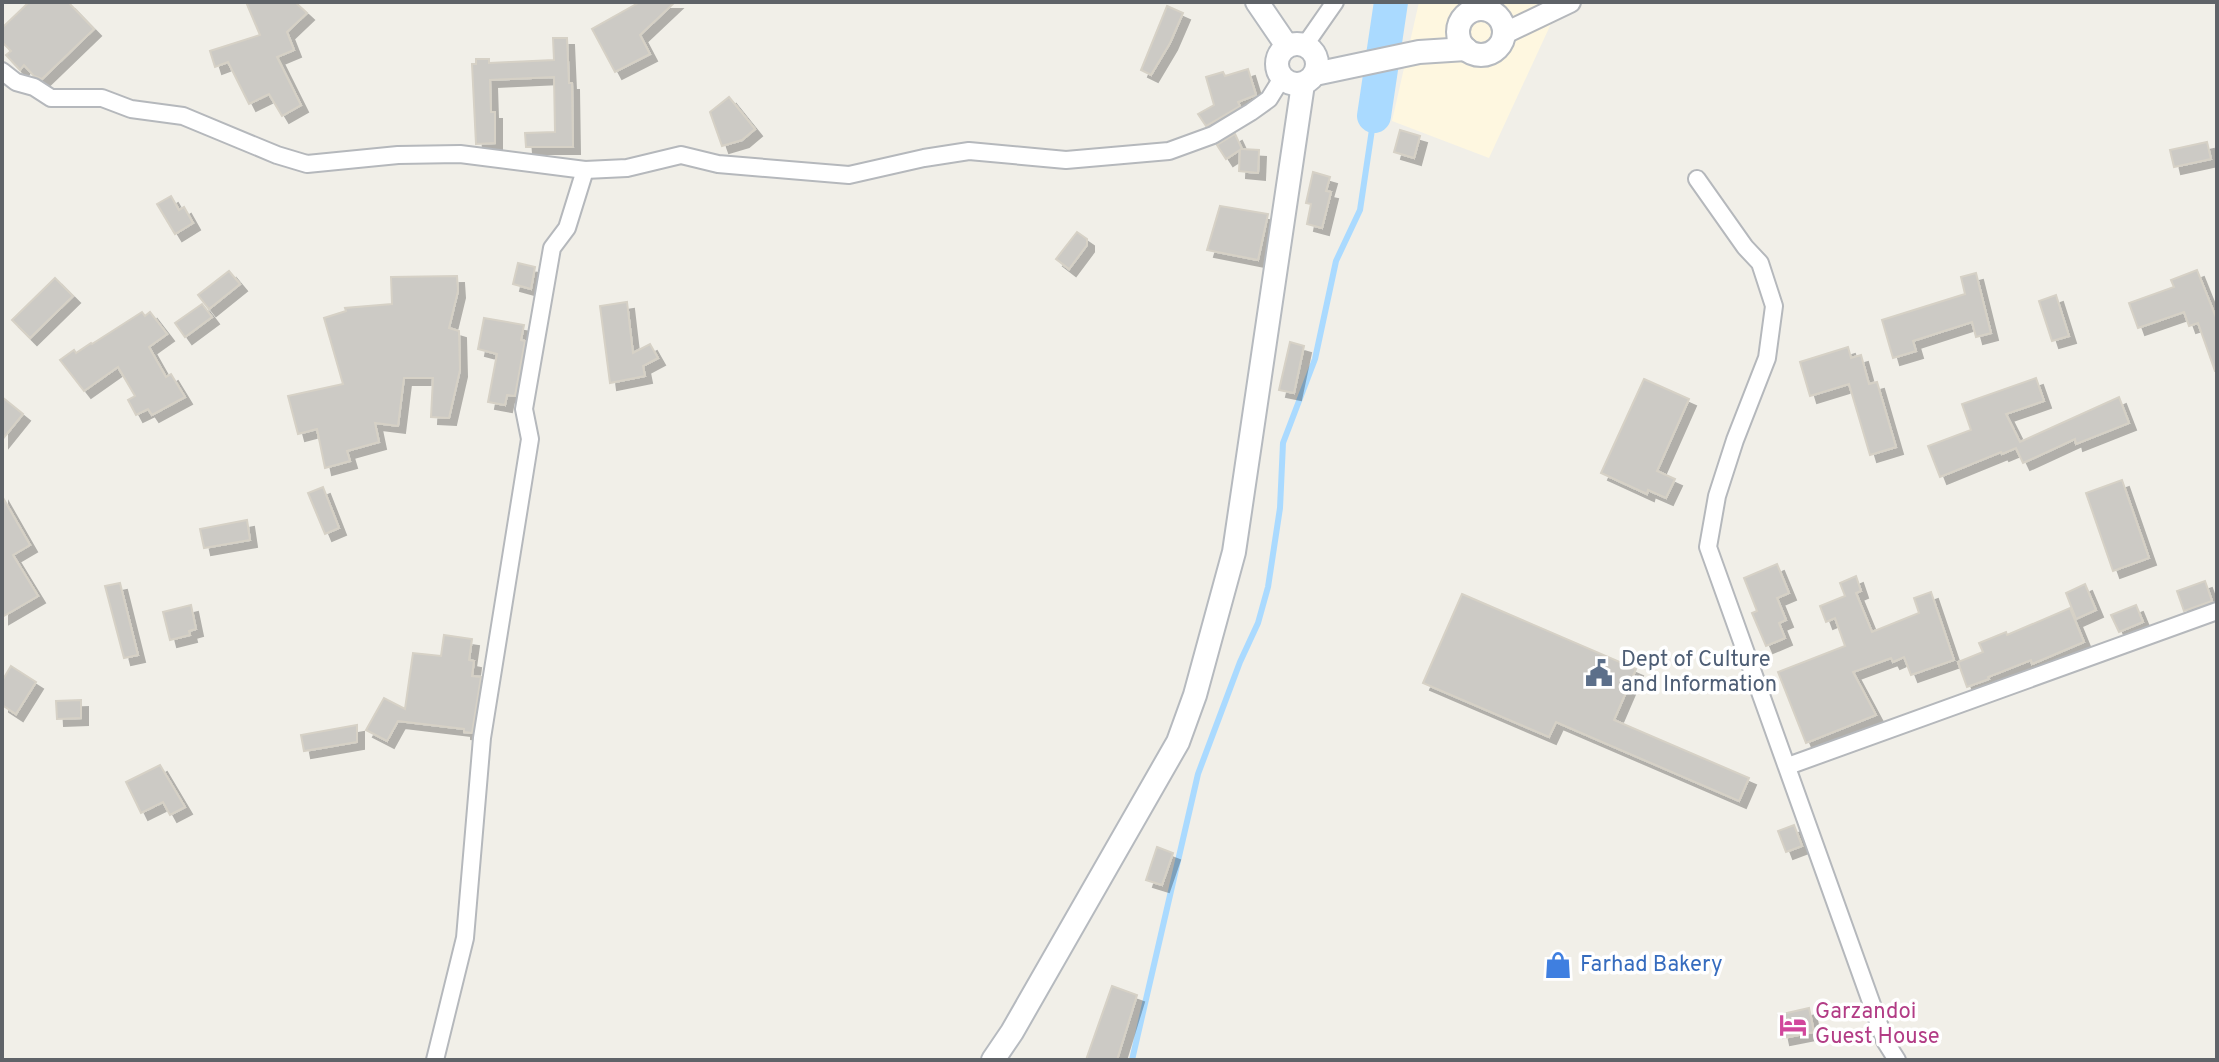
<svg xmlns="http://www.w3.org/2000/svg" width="2219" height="1062" font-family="Overpass,sans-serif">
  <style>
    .commercial { fill: #fef7e0 }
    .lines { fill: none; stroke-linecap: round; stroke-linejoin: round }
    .stream { stroke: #aadaff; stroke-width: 6 }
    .river { stroke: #aadaff; stroke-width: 34 }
    .building { fill: #cccac5; stroke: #d6d1c6; stroke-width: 2; filter: url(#shadow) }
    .minor-casing { stroke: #b5b8bc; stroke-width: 20 }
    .tertiary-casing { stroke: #b5b8bc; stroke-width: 24 }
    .secondary-casing { stroke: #b6babf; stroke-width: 26 }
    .minor { stroke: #fff; stroke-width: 16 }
    .tertiary { stroke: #fff; stroke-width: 20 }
    .secondary { stroke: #fff; stroke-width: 22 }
    .labels { text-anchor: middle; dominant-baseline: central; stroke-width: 7; stroke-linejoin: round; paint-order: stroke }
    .service-label { font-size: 22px; fill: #4e5e75; stroke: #fff; text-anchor: start }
    .shop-label { font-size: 22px; fill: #366cbe; stroke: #fff; text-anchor: start }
    .hotel-label { font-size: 22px; fill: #b23c85; stroke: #fff; text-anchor: start }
  </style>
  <defs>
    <filter id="shadow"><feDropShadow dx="7" dy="7" stdDeviation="0" flood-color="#0004"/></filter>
  </defs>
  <rect width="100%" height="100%" fill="#f1efe8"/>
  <polygon class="commercial" points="1419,2 1561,2 1489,158 1392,121"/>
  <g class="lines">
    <polyline class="stream" points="1132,1060 1198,774 1240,662 1258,623 1268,587 1280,508 1283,443 1315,359 1336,261 1360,210 1374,116"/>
    <polyline class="river" points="1374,116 1391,2"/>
  </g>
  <g class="building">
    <polygon points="29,2 68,2 94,29 42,79 34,76 24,65 20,70 6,55 11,51 2,42 2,28"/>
    <polygon points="246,2 295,2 307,13 287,32 294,50 277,57 301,105 282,116 269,94 249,104 228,62 215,67 210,51 260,35"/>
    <polygon points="640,2 675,2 640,35 650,54 615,72 592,29"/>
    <polygon points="1167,6 1183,13 1170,43 1151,75 1141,70"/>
    <polygon points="553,38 567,38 569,83 572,83 573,147 526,147 525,133 555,132 554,77 490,80 491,112 495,112 495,143 476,144 472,64 476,64 476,59 489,59 489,63 554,60"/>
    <polygon points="1248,69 1256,95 1238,102 1240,106 1206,126 1198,114 1214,105 1206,77 1223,72 1225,76"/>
    <polygon points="729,97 755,129 742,140 722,146 710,112"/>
    <polygon points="1400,130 1420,136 1414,158 1394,152"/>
    <polygon points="1235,134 1242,149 1259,150 1258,173 1239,171 1240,150 1226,159 1217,145"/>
    <polygon points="2207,142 2211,159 2174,167 2170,150"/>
    <polygon points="1313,172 1330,177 1326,191 1331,192 1322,228 1307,224 1311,204 1306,203"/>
    <polygon points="171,196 179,210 184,207 193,223 175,234 157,204"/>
    <polygon points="1220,206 1268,214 1258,260 1207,250"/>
    <polygon points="1077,232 1087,239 1087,245 1069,269 1056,259"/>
    <polygon points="518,263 535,267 531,289 513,284"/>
    <polygon points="2197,270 2217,320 2217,371 2215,371 2198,323 2189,326 2184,312 2138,328 2129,303 2174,287 2171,280"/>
    <polygon points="229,271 240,284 209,309 198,295"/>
    <polygon points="1976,273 1991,333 1976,337 1972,322 1913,341 1916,351 1893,358 1882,320 1965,294 1961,277"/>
    <polygon points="457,276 458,291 449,328 459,331 460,370 449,418 431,417 433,378 404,378 398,426 375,423 379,442 347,451 350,461 325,468 317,429 298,434 288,396 343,384 324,318 346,311 345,308 392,304 391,277"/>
    <polygon points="55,278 73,296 30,338 12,320"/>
    <polygon points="2056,295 2069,336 2052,341 2039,301"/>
    <polygon points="627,302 633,353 650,344 658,358 643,366 645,376 610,383 600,306"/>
    <polygon points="202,304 212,317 185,337 175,323"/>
    <polygon points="142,312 145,316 150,312 167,334 149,347 166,377 171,374 185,397 152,415 148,409 136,415 128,400 135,396 118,367 84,391 60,360 74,350 76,353 91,343 92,344"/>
    <polygon points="484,318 524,325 521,340 525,341 515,396 507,395 505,405 488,402 497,354 478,349"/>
    <polygon points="1290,342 1304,346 1294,393 1279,390"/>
    <polygon points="1848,347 1851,358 1861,355 1869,384 1877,382 1896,447 1870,455 1849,384 1810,396 1800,362"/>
    <polygon points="2036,378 2044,401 2006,414 2020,442 2119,397 2129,423 2076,444 2075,439 2023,463 2016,448 2002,454 2001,452 1940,477 1928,446 1971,430 1962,404"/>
    <polygon points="1644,379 1689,399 1657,471 1675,479 1666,498 1648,490 1647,494 1601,473"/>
    <polygon points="2,397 23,414 2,440"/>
    <polygon points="2122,480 2149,558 2113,571 2086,493"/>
    <polygon points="323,487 339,528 325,534 308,493"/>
    <polygon points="2,496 30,545 13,555 38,596 2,617"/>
    <polygon points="247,520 250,540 204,548 200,529"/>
    <polygon points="1777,564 1789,593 1777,598 1786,620 1779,623 1785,638 1766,646 1752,613 1757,611 1744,578"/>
    <polygon points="1856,576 1861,591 1856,593 1872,632 1919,613 1914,598 1931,592 1954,660 1911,675 1904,657 1893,662 1891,658 1853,672 1876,715 1806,743 1778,672 1845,646 1835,618 1826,622 1820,606 1845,596 1840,583"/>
    <polygon points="2205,581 2212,601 2184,611 2177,591"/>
    <polygon points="120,583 138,655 124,658 105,586"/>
    <polygon points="2085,584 2096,610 2076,619 2066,593"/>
    <polygon points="1462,594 1636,669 1614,720 1749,778 1739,801 1556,722 1549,737 1423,683"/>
    <polygon points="191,605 196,629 189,631 190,635 170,640 163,612"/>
    <polygon points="2136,605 2143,622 2119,632 2111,615"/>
    <polygon points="2070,608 2084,642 2032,664 2031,660 1988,677 1989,679 1967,687 1958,662 1983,652 1979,643 2006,632 2007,635"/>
    <polygon points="444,635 472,639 469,660 474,661 472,676 481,677 472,733 464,732 464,729 398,721 387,741 366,730 384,698 405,709 413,653 441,656"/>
    <polygon points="11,666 36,682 16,714 2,705 2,681"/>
    <polygon points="81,700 81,718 57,719 56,701"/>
    <polygon points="357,725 357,742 304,751 301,735"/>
    <polygon points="160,765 185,807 170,815 163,802 141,813 126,782"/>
    <polygon points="1794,825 1802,846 1786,852 1778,831"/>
    <polygon points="1157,847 1173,853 1162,885 1146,880"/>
    <polygon points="1112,986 1137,995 1117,1060 1086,1060"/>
    <polygon points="1809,1008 1814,1032 1783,1038 1778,1015"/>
  </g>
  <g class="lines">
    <g class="minor-casing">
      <g id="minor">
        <polyline points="1305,45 1335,2"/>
        <polyline points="2,71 16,82 34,87 51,98 102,98 131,109 183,116 277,155 307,164 398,155 460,154 585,170 627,168 681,155 718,164 849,175 924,158 969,151 1066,160 1169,151 1213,135 1251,112 1269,99 1282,78"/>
        <polyline points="1697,179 1745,247 1760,263 1774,306 1767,358 1735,440 1717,496 1708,547 1885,1041 1897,1060"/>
        <polyline points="1788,766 2217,611"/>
        <polyline points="435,1060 465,938 482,738 530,439 524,409 552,248 567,228 585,170"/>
      </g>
    </g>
    <g class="tertiary-casing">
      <polyline id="tertiary" points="1503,34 1570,2"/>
    </g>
    <g class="secondary-casing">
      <g id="secondary">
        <polyline points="1257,2 1287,46"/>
        <circle cx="1481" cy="32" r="23"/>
        <circle cx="1297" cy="64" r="20"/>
        <polyline points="1315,74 1419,52 1466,49"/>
        <polyline points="993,1060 1012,1032 1178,742 1195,695 1234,552 1303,84"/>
      </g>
    </g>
    <use href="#minor" class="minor"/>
    <use href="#tertiary" class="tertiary"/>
    <use href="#secondary" class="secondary"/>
  </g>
  <defs>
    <g id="civic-bare" transform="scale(2.16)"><path d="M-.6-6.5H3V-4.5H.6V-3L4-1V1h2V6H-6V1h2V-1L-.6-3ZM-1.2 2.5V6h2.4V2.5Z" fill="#5c6f8a" stroke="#fff" stroke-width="2.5" paint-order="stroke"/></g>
    <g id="shop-bare" transform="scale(2.16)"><path d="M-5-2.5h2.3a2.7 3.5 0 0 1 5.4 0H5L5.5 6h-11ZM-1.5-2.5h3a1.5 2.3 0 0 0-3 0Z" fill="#3f7fe0" stroke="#fff" stroke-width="2.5" paint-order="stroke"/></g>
    <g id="hotel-bare" transform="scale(2.16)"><path d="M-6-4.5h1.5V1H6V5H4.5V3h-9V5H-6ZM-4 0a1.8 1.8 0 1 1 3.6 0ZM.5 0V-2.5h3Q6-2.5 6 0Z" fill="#d1479c" stroke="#fff" stroke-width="2.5" paint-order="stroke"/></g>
  </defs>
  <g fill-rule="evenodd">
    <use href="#civic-bare" x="1599" y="673"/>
    <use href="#shop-bare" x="1558" y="965"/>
    <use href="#hotel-bare" x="1793" y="1025"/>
  </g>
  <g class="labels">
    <g class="service-label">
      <text x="1621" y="660">Dept of Culture<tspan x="1621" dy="25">and Information</tspan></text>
    </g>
    <g class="shop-label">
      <text x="1580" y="965">Farhad Bakery</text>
    </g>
    <g class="hotel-label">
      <text x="1815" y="1012">Garzandoi<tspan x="1815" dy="25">Guest House</tspan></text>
    </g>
  </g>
  <rect width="2219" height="1062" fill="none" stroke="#5f6368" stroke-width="8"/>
</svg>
